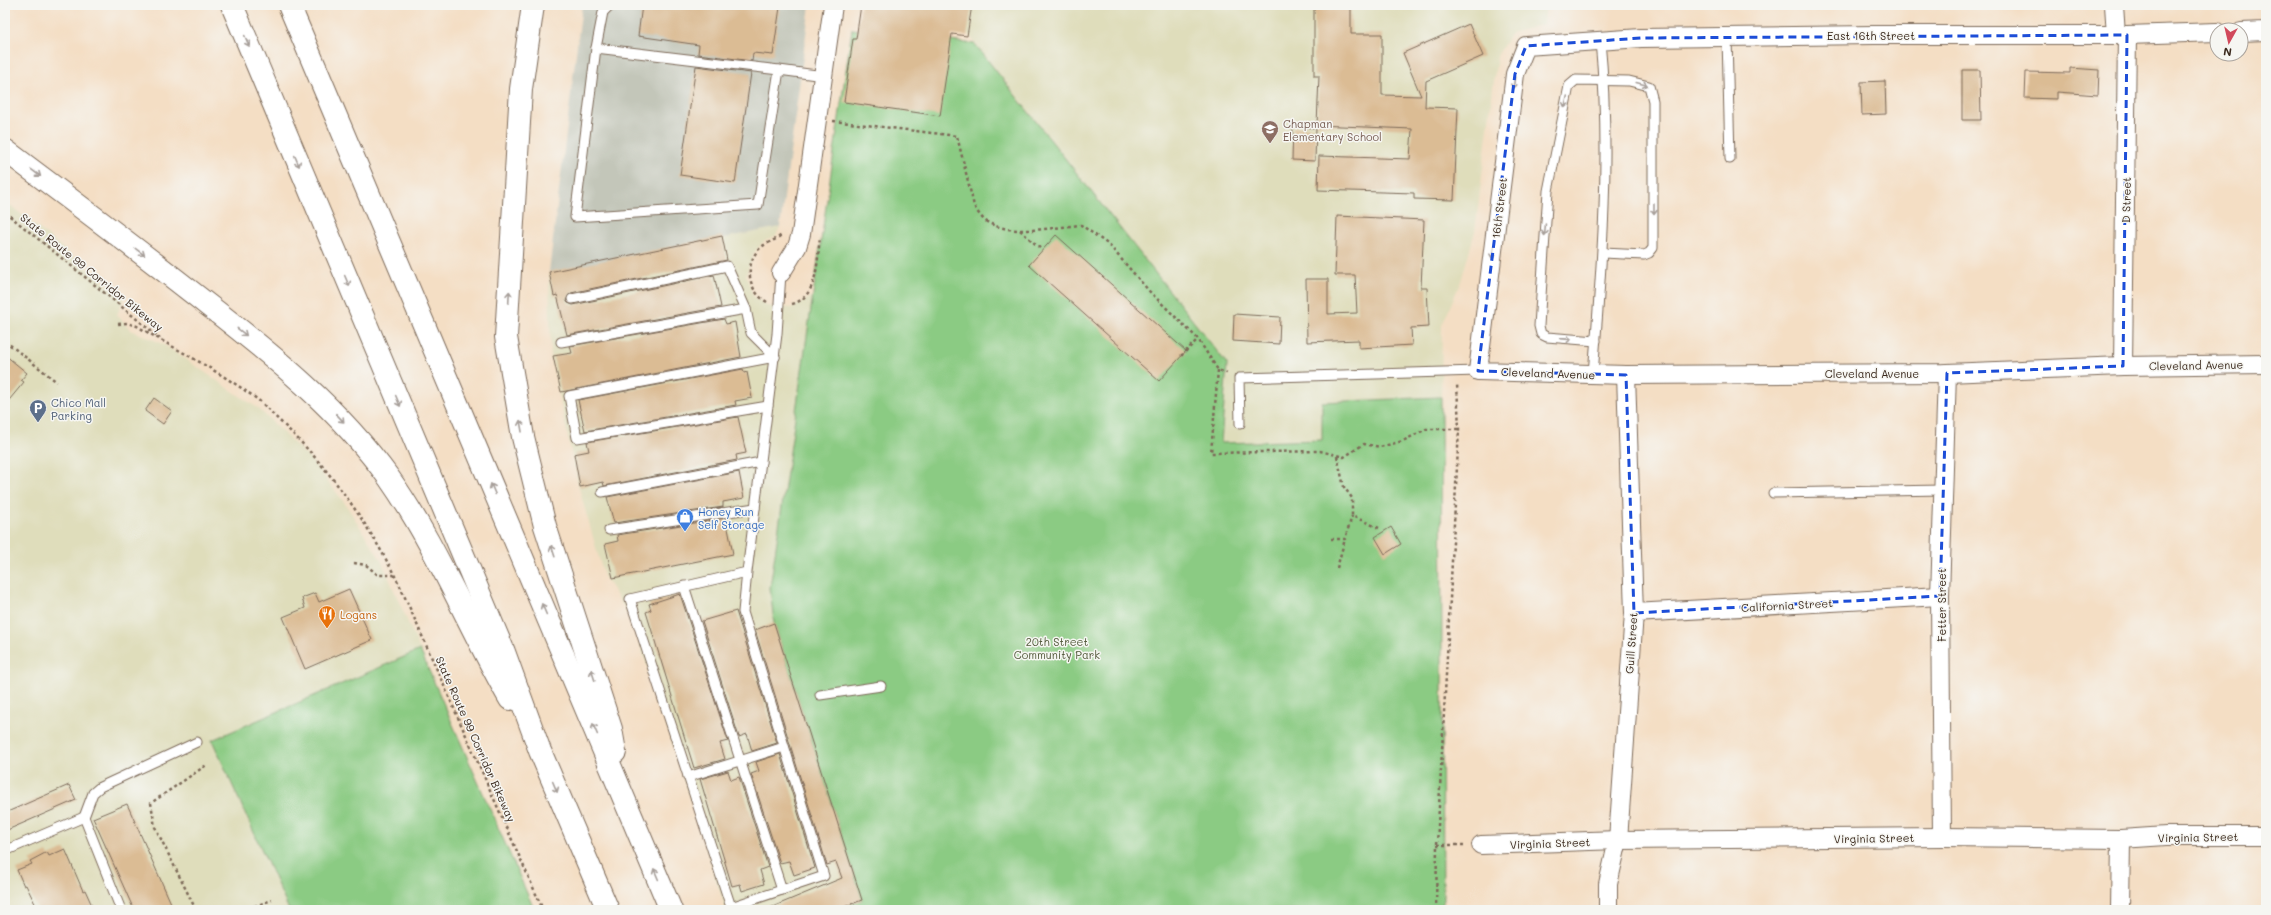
<svg xmlns="http://www.w3.org/2000/svg" width="2271" height="915" font-family="Mali,sans-serif">
  <style>
    .built { fill: #dfddbb }
    .industrial { fill: #c3c6b9 }
    .green { fill: #8bcb83; stroke: #637a50 }
    .building { fill: #dbbc94 }
    .lines { fill: none; stroke-linecap: round; stroke-linejoin: round }
    .service-casing { stroke: #7c6958; stroke-width: 11 }
    .minor-casing { stroke: #7c6958; stroke-width: 20 }
    .motorway-casing { stroke: #7c6958; stroke-width: 24 }
    .path { stroke: #7c6958; stroke-width: 2.5; stroke-dasharray: 3 3; stroke-linecap: butt }
    .service { stroke: #fff; stroke-width: 9 }
    .minor { stroke: #fff; stroke-width: 18 }
    .motorway { stroke: #fff; stroke-width: 22 }
    .oneway { stroke: #a79f9a }
    .marked { fill: none; stroke: #1d4ed8; stroke-width: 3; stroke-dasharray: 8 5; stroke-linejoin: round }
    .labels { text-anchor: middle; dominant-baseline: central; stroke-width: 3; stroke-linejoin: round; paint-order: stroke }
    .street-label { font-size: 11px; fill: #3b2a1e; stroke: #f6f6f2 }
    .education-label { font-size: 11px; fill: #785e54; stroke: #f6f6f2; text-anchor: start }
    .service-label { font-size: 11px; fill: #4e5e75; stroke: #f6f6f2; text-anchor: start }
    .shop-label { font-size: 11px; fill: #366cbe; stroke: #f6f6f2; text-anchor: start }
    .food-label { font-size: 11px; fill: #c56008; stroke: #f6f6f2; text-anchor: start }
    .park-label { font-size: 11px; fill: #535a3c; stroke: #f6f6f2 }
  </style>
  <rect width="100%" height="100%" fill="#f6f6f2"/>
  <filter id="ink" filterUnits="userSpaceOnUse"><feTurbulence type="fractalNoise" baseFrequency=".025" numOctaves="2"/><feDisplacementMap in="SourceGraphic" scale="8" xChannelSelector="R" yChannelSelector="G"/><feConvolveMatrix kernelMatrix="1 2 1 2 8 2 1 2 1" color-interpolation-filters="sRGB"/></filter>
  <filter id="wash" filterUnits="userSpaceOnUse"><feTurbulence type="fractalNoise" baseFrequency=".012" numOctaves="4" result="noise"/><feDisplacementMap in="SourceGraphic" scale="16" xChannelSelector="R" yChannelSelector="G"/><feGaussianBlur stdDeviation="0.9" result="paint"/><feColorMatrix in="noise" values="0 0 0 0 0 0 0 0 0 0 0 0 0 0 0 0 0 1.4 0 .05"/><feComposite in="paint" operator="in"/></filter>
  <g filter="url(#wash)">
    <rect width="100%" height="100%" fill="#f4dec4"/>
    <g class="built">
      <polygon points="968,5 1546,5 1544,24 1511,33 1497,56 1475,231 1461,281 1442,325 1441,397 1322,402 1322,440 1221,443 1227,364 965,30"/>
      <polygon points="5,201 124,298 117,315 131,330 163,344 259,409 311,460 344,502 381,560 420,650 212,740 289,910 5,910"/>
      <polygon points="780,227 776,236 763,242 754,253 746,275 753,296 767,306 792,308 813,296 770,588 774,623 862,900 836,910 726,910 632,619 604,576 579,488 551,358 549,272"/>
    </g>
    <polygon class="industrial" points="582,5 810,5 780,227 549,272"/>
    <g class="green">
      <polygon points="852,29 975,44 1227,364 1221,443 1322,440 1322,402 1441,397 1443,910 836,910 862,900 774,623 770,588"/>
      <polygon points="420,650 534,909 289,910 212,740"/>
    </g>
    <g id="blocks">
      <g class="building">
        <polygon points="642,5 762,5 780,7 773,55 753,53 752,61 698,54 699,45 638,36"/>
        <polygon points="861,5 972,5 967,36 952,34 940,116 844,102 853,39 856,39"/>
        <polygon points="1314,6 1351,6 1351,34 1382,34 1382,95 1421,96 1403,53 1469,24 1483,56 1426,81 1425,107 1458,108 1454,200 1414,199 1414,193 1318,190 1319,156 1410,159 1412,129 1317,125 1319,76 1314,76"/>
        <polygon points="696,66 751,73 735,183 680,175"/>
        <polygon points="2070,68 2099,70 2098,95 2057,92 2057,99 2025,98 2026,72 2070,73"/>
        <polygon points="1962,70 1980,70 1981,120 1962,120"/>
        <polygon points="1885,81 1886,114 1862,115 1861,82"/>
        <polygon points="1293,127 1316,128 1315,161 1292,160"/>
        <polygon points="1337,216 1424,220 1421,288 1427,288 1429,327 1411,328 1412,345 1359,348 1359,340 1307,342 1306,279 1328,279 1328,314 1357,313 1355,275 1335,275"/>
        <polygon points="1056,235 1186,351 1159,381 1029,265"/>
        <polygon points="722,236 727,260 571,293 566,300 568,303 573,305 714,275 721,307 567,335 557,295 554,296 549,272"/>
        <polygon points="1234,314 1280,317 1279,344 1233,341"/>
        <polygon points="724,319 726,324 735,322 741,357 561,392 553,356 572,353 570,346"/>
        <polygon points="5,355 27,373 21,380 24,382 5,405"/>
        <polygon points="743,369 744,373 747,372 752,398 735,401 736,405 585,431 578,400"/>
        <polygon points="154,398 172,411 163,424 145,411"/>
        <polygon points="738,417 746,453 736,455 737,460 604,486 603,482 580,487 574,454 589,451 587,442"/>
        <polygon points="739,472 744,498 723,502 723,507 614,523 607,497"/>
        <polygon points="726,518 733,554 613,578 605,544 618,541 617,535"/>
        <polygon points="1391,527 1401,544 1385,554 1375,537"/>
        <polygon points="349,589 372,640 305,669 283,617 305,608 302,598 315,593 319,602"/>
        <polygon points="680,594 728,741 720,743 725,759 694,768 646,612 651,610 649,604"/>
        <polygon points="736,611 777,743 752,751 747,734 739,737 702,621"/>
        <polygon points="774,623 862,900 836,910 765,910 842,878 836,862 827,865 755,630"/>
        <polygon points="780,754 815,868 794,875 789,861 780,863 751,774 759,771 756,762"/>
        <polygon points="728,771 731,780 739,777 768,867 760,870 764,884 742,891 740,884 732,886 700,779"/>
        <polygon points="69,785 76,800 5,831 5,813"/>
        <polygon points="127,804 174,910 134,910 93,818"/>
        <polygon points="65,849 83,891 85,890 94,910 38,910 26,885 24,886 17,870 32,864 30,861 47,852 49,856"/>
      </g>
    </g>
  </g>
  <g filter="url(#ink)">
    <use href="#blocks" fill-opacity="0" stroke="#7c6958" stroke-width="1"/>
    <g class="lines">
      <g class="service-casing">
        <g id="service">
          <polyline points="610,5 603,12 596,48 575,217 758,205 779,70 824,76"/>
          <polyline points="1727,37 1730,159"/>
          <polyline points="596,48 779,70"/>
          <polyline points="572,299 727,266 746,309"/>
          <polyline points="1596,341 1547,337 1541,334 1539,326 1548,191 1569,86 1576,80 1629,81 1649,86 1653,101 1653,248 1649,253 1644,255 1603,253"/>
          <polyline points="561,342 746,309 751,333 775,357"/>
          <path d="M1593 374C1602 264 1611 151 1600 41"/>
          <polyline points="768,406 577,438 569,396 775,357"/>
          <polyline points="1240,424 1239,378 1478,371"/>
          <polyline points="602,492 761,462"/>
          <polyline points="1773,493 1943,490"/>
          <polyline points="609,530 755,508"/>
          <polyline points="747,572 743,612 824,876 731,907 630,599 747,572 777,334 781,273"/>
          <polyline points="684,586 782,890"/>
          <polyline points="820,695 881,686"/>
          <polyline points="688,777 784,747"/>
          <polyline points="84,817 93,793 100,787 197,742"/>
          <polyline points="5,851 84,817 121,910"/>
        </g>
      </g>
      <g class="minor-casing">
        <g id="minor">
          <polyline points="2114,5 2116,35"/>
          <polyline points="2217,32 2127,35 1874,35 1641,38 1526,46 1515,74 1478,371 1626,375 1947,373 2123,366 2266,364"/>
          <polyline points="2241,32 2266,31"/>
          <polyline points="781,273 797,247 801,234 833,5"/>
          <polyline points="2123,366 2127,35"/>
          <polyline points="1634,613 1940,596"/>
          <polyline points="1942,837 1940,596 1947,373"/>
          <polyline points="1481,845 1618,840 1942,837 2121,839 2166,836 2266,836"/>
          <polyline points="1608,910 1608,884 1618,840 1634,613 1626,375"/>
          <polyline points="2120,910 2121,839"/>
        </g>
      </g>
      <g class="motorway-casing">
        <g id="motorway">
          <polyline points="232,5 504,652 540,751 608,910"/>
          <polyline points="289,5 671,910"/>
          <polyline points="533,5 521,89 506,337 523,437 545,526 611,729 615,752"/>
          <path d="M5 150C73 201 141 252 208 305 275 357 339 409 389 478 437 546 468 626 510 699"/>
        </g>
      </g>
      <g class="path">
        <path d="M833 121 957 136 974 206C978 213 983 221 991 224 1017 236 1054 227 1081 225L1109 245 1150 292 1198 339 1218 370 1227 373"/>
        <polyline points="5,212 160,338"/>
        <polyline points="1020,230 1042,250"/>
        <path d="M767 302C747 291 744 264 760 248 767 242 775 241 781 235"/>
        <path d="M792 304C819 297 817 259 820 237"/>
        <path d="M118 324 127 323 137 326C177 350 219 371 257 399 266 406 274 416 283 424 332 471 370 526 400 586L543 910"/>
        <polyline points="5,341 57,382"/>
        <polyline points="1181,356 1198,339"/>
        <polyline points="1218,370 1211,453 1320,451 1344,457 1364,444 1380,447 1403,441 1426,429 1459,429"/>
        <polyline points="5,429 7,427"/>
        <polyline points="1337,456 1344,487 1352,498 1352,516 1379,528"/>
        <polyline points="1331,539 1345,539 1352,516"/>
        <polyline points="354,563 366,565 378,575 394,575"/>
        <polyline points="1337,568 1345,539"/>
        <polyline points="1437,845 1465,845"/>
        <polyline points="196,910 155,827 151,803 208,764"/>
        <polyline points="243,910 272,900"/>
        <polyline points="1436,910 1437,845 1459,429 1457,383"/>
      </g>
      <use href="#service" class="service"/>
      <use href="#minor" class="minor"/>
      <use href="#motorway" class="motorway"/>
    </g>
    <defs><path id="oneway-shaft" d="M-6 0H5M1.5-3L5.5 0L1.5 3" fill="none" stroke-width="1.6" stroke-linecap="round" stroke-linejoin="round"/></defs>
    <g class="oneway">
      <use href="#oneway-shaft" transform="translate(247 41) rotate(67)"/>
      <use href="#oneway-shaft" transform="translate(1514 83) rotate(97)"/>
      <use href="#oneway-shaft" transform="translate(1642 84) rotate(15)"/>
      <use href="#oneway-shaft" transform="translate(1566 102) rotate(102)"/>
      <use href="#oneway-shaft" transform="translate(297 161) rotate(67)"/>
      <use href="#oneway-shaft" transform="translate(36 173) rotate(37)"/>
      <use href="#oneway-shaft" transform="translate(1654 209) rotate(90)"/>
      <use href="#oneway-shaft" transform="translate(1545 230) rotate(94)"/>
      <use href="#oneway-shaft" transform="translate(140 252) rotate(37)"/>
      <use href="#oneway-shaft" transform="translate(1493 253) rotate(97)"/>
      <use href="#oneway-shaft" transform="translate(347 281) rotate(67)"/>
      <use href="#oneway-shaft" transform="translate(509 297) rotate(-87)"/>
      <use href="#oneway-shaft" transform="translate(242 332) rotate(38)"/>
      <use href="#oneway-shaft" transform="translate(1566 339) rotate(4)"/>
      <use href="#oneway-shaft" transform="translate(398 401) rotate(67)"/>
      <use href="#oneway-shaft" transform="translate(340 418) rotate(47)"/>
      <use href="#oneway-shaft" transform="translate(521 426) rotate(-100)"/>
      <use href="#oneway-shaft" transform="translate(493 489) rotate(-113)"/>
      <use href="#oneway-shaft" transform="translate(553 551) rotate(-108)"/>
      <use href="#oneway-shaft" transform="translate(544 609) rotate(-113)"/>
      <use href="#oneway-shaft" transform="translate(593 675) rotate(-108)"/>
      <use href="#oneway-shaft" transform="translate(595 729) rotate(-113)"/>
      <use href="#oneway-shaft" transform="translate(555 787) rotate(67)"/>
      <use href="#oneway-shaft" transform="translate(656 874) rotate(-113)"/>
    </g>
  </g>
  <path class="marked" d="M2127 35 2123 366 1947 373 1940 596 1634 613 1626 375 1478 371 1515 74 1526 46 1641 38Z"/>
  <defs>
    <g id="school-pin" transform="scale(0.9)"><path d="M0 17L-7.5 6A9.5 9.5 0 1 1 7.5 6Z" fill="#8d6e63" stroke="#f6f6f2"/><path d="M0-5L7-2L0 1L-7-2ZM-4 1L0 2.5L4 1V4Q0 6-4 4Z" fill="#fff"/></g>
    <g id="parking-pin" transform="scale(0.9)"><path d="M0 17L-7.5 6A9.5 9.5 0 1 1 7.5 6Z" fill="#5c6f8a" stroke="#f6f6f2"/><path d="M-3.5-5.5H1a3.5 3.5 0 0 1 0 7H-1V5.5H-3.5ZM-1-3.4V-.6H.8a1.4 1.4 0 0 0 0-2.8Z" fill="#fff"/></g>
    <g id="shop-pin" transform="scale(0.9)"><path d="M0 17L-7.5 6A9.5 9.5 0 1 1 7.5 6Z" fill="#3f7fe0" stroke="#f6f6f2"/><path d="M-5-2.5h2.3a2.7 3.5 0 0 1 5.4 0H5L5.5 6h-11ZM-1.5-2.5h3a1.5 2.3 0 0 0-3 0Z" fill="#fff"/></g>
    <g id="restaurant-pin" transform="scale(0.9)"><path d="M0 17L-7.5 6A9.5 9.5 0 1 1 7.5 6Z" fill="#e8710a" stroke="#f6f6f2"/><path d="M-5-6h1v4h1v-4h1v4h1v-4h1v5L-1.5 .5V6h-2V.5L-5-1ZM5-6V6H3V1.5H1.5Q1.5-4 5-6Z" fill="#fff"/></g>
  </defs>
  <g fill-rule="evenodd">
    <use href="#school-pin" x="1270" y="129"/>
    <use href="#parking-pin" x="38" y="408"/>
    <use href="#shop-pin" x="685" y="517"/>
    <use href="#restaurant-pin" x="327" y="614"/>
  </g>
  <g class="labels">
    <g class="street-label">
      <text x="1871" y="35">East 16th Street</text>
      <text transform="translate(2126 200) rotate(-89)">D Street</text>
      <text transform="translate(1499 208) rotate(-83)">16th Street</text>
      <text transform="translate(92 272) rotate(39)">State Route 99 Corridor Bikeway</text>
      <text transform="translate(2196 365) rotate(-1)">Cleveland Avenue</text>
      <text transform="translate(1548 373) rotate(2)">Cleveland Avenue</text>
      <text x="1872" y="373">Cleveland Avenue</text>
      <text transform="translate(1787 605) rotate(-3)">California Street</text>
      <text transform="translate(1941 605) rotate(-90)">Fetter Street</text>
      <text transform="translate(1631 643) rotate(-86)">Guill Street</text>
      <text transform="translate(476 739) rotate(66)">State Route 99 Corridor Bikeway</text>
      <text transform="translate(2198 837) rotate(-1)">Virginia Street</text>
      <text transform="translate(1874 838) rotate(-1)">Virginia Street</text>
      <text transform="translate(1550 843) rotate(-2)">Virginia Street</text>
    </g>
    <g class="education-label">
      <text x="1283" y="123">Chapman<tspan x="1283" dy="13">Elementary School</tspan></text>
    </g>
    <g class="service-label">
      <text x="51" y="402">Chico Mall<tspan x="51" dy="13">Parking</tspan></text>
    </g>
    <g class="shop-label">
      <text x="698" y="511">Honey Run<tspan x="698" dy="13">Self Storage</tspan></text>
    </g>
    <g class="food-label">
      <text x="340" y="614">Logans</text>
    </g>
    <g class="park-label">
      <text x="1057" y="641">20th Street<tspan x="1057" dy="13">Community Park</tspan></text>
    </g>
  </g>
  <rect width="2271" height="915" fill="none" stroke="#f6f6f2" stroke-width="20"/>
  <g transform="translate(2229 42) rotate(188)"><circle r="19" fill="#f6f6f2" stroke="#aba49d"/>
  <path d="M0-3L7 15L0 10L-7 15Z" fill="#d1495b"/>
  <text y="-6" font-size="11" font-weight="bold" text-anchor="middle" fill="#3b2a1e">N</text>
  </g>
</svg>
